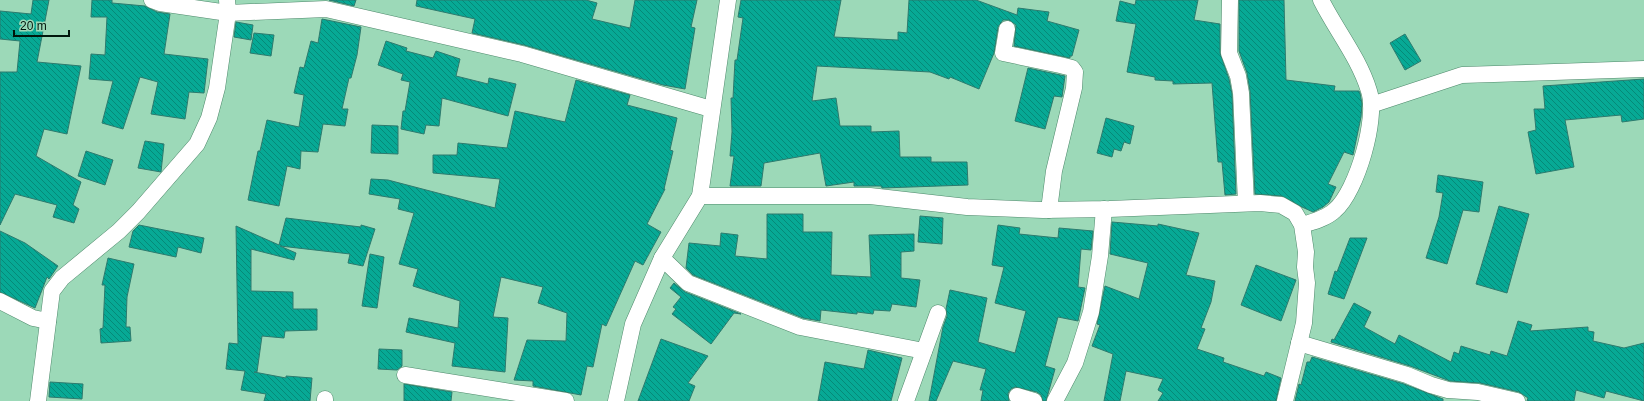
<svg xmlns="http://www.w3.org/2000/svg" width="1644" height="401" font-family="Arial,sans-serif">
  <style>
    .building { fill: url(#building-back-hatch); stroke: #2d7b6e }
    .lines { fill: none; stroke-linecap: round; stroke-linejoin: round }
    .street-casing { stroke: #4d896b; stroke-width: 17 }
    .street { stroke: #fff; stroke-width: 16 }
  </style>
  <defs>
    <pattern id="building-back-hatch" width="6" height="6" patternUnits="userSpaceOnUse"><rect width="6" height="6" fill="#07a995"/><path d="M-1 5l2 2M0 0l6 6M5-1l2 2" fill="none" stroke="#068978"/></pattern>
  </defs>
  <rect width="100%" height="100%" fill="#9cd9b8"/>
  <g class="building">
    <polygon points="33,0 49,0 37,62 81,66 67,134 44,129 36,156 81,182 73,205 79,209 74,223 53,217 57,205 15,194 0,225 0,72 17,72 20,41 0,39 0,11 31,14"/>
    <polygon points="92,0 112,0 112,3 145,6 157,12 170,14 164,54 208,59 204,93 189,92 185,119 151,114 158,82 140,77 123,129 102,123 113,81 89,79 91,54 105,55 107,17 91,17"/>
    <polygon points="329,0 356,0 354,6"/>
    <polygon points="417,0 586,0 597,3 592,19 630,28 635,0 697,0 691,27 695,28 685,89 663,85 524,45 472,33 475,19 416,6"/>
    <polygon points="741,0 841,0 834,37 898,40 898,32 907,33 909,0 976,0 1017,15 1018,8 1049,12 1047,21 1079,30 1072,56 1070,56 1070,58 1014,46 1016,25 1009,20 1003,20 998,27 994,53 979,89 950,77 949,79 930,72 817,66 812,101 836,98 840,126 871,126 871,132 899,131 900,157 931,157 931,162 967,162 968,185 882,188 881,186 854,186 854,182 826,186 820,153 764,163 761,186 730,186 734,156 730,156 732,132 731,98 733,98 735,60 737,60 743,18 738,17"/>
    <polygon points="1136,0 1198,0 1194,20 1220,24 1220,53 1229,79 1232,94 1236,194 1225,195 1222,162 1218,162 1212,83 1173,84 1173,81 1155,80 1155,77 1127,72 1136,24 1116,21 1120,1 1135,5"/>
    <polygon points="1239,0 1284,0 1286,80 1335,86 1334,91 1359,91 1360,93 1362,104 1361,117 1353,155 1344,152 1328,184 1336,187 1329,202 1323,207 1313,212 1302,207 1282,196 1255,194 1250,91 1247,73 1239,51"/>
    <polygon points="322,19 361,27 357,55 351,78 349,78 342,109 348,109 345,126 323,124 318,152 301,151 300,169 287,166 279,206 248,200 258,151 260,151 267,120 299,127 304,95 294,93 300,67 304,68 311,41 318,43"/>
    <polygon points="236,22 253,25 251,40 234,37"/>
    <polygon points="254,33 274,35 271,56 250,53"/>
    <polygon points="1405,34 1421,61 1405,70 1390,43"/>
    <polygon points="386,41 407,48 406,51 433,58 436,51 460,59 456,76 488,84 489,78 516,84 508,116 442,98 439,126 426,125 424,134 401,129 403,111 405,111 410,82 401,80 403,74 378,65"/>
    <polygon points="1028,68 1065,76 1062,97 1054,96 1045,129 1015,121"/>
    <polygon points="1644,79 1644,119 1622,122 1621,115 1565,120 1574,167 1536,174 1528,132 1536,130 1534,109 1545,109 1543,86"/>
    <polygon points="576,80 630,95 627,105 677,118 670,150 673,151 664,189 665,189 647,224 661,232 643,265 635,261 606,326 602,324 593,367 587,366 581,395 533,386 533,381 514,380 527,340 566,341 567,313 538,303 543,287 501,277 493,317 508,318 505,372 452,366 455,343 406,332 409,318 458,328 460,301 413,286 418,269 399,264 414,213 398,209 400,199 369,194 371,179 388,180 495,208 500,179 433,173 433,155 457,155 458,143 507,148 515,111 565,122"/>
    <polygon points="1106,118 1134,126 1130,144 1124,142 1121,151 1114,149 1112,157 1097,153"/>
    <polygon points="372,125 398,126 398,154 371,153"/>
    <polygon points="145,141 164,144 161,172 138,168"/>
    <polygon points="86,151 113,160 105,185 78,176"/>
    <polygon points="1438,175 1483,182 1479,212 1463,210 1447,264 1426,258 1439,217 1443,193 1436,192"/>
    <polygon points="1499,206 1529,214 1507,293 1476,284"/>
    <polygon points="767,214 803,214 803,232 832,232 831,275 871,277 869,235 914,234 914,251 901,252 901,278 920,280 916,307 892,304 890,311 874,310 873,314 857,312 857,314 821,310 820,321 803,318 693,275 686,268 689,243 720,246 721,233 738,235 735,256 767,259"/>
    <polygon points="920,216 943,218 942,244 918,242"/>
    <polygon points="286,218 361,227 361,225 375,229 363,266 348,263 350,254 280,246 296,253 294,260 251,249 251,291 293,292 293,309 317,309 317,330 285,331 284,338 262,336 257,372 254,372 286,378 286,376 312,378 310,401 264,401 266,394 241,390 245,371 226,369 229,343 238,344 236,226 279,245"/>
    <polygon points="1112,222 1158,226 1158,224 1199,233 1186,275 1215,281 1211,302 1201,328 1205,329 1197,349 1224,358 1223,362 1264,376 1266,372 1281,378 1276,401 1158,401 1163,393 1158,390 1163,379 1126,371 1120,401 1104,401 1113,354 1092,346 1100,325 1097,324 1105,286 1139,299 1148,263 1110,254"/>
    <polygon points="139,225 204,238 201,253 178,247 176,257 129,247 133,231"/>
    <polygon points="998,225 1020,228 1019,234 1058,238 1059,228 1093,231 1091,250 1081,249 1078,287 1085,288 1078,321 1058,317 1045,366 1055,369 1046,401 1043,401 1041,395 1037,392 1015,387 1011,389 1008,393 1009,401 981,401 983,390 980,390 986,369 953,361 936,401 929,401 943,327 947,316 946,309 950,290 987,298 978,342 1015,353 1026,311 995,303 1004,267 992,265"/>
    <polygon points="0,231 25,243 58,266 49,279 47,277 35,308 0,292"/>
    <polygon points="1350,238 1367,238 1344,299 1328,294 1335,271 1337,272"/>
    <polygon points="370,254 384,257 377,308 362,306"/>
    <polygon points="108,258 134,264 127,297 126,327 130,327 131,341 101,343 100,329 103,328 105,285 102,285"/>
    <polygon points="1256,265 1296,280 1281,321 1241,305"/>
    <polygon points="674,283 685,292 741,314 734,313 711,344 672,314 676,309 673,307 681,297 670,288"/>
    <polygon points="1354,303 1371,312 1364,327 1395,344 1399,335 1451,362 1454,352 1459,354 1461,346 1490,355 1491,351 1507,356 1518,321 1532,325 1530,331 1588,327 1588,331 1594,332 1593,341 1624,348 1644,343 1644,401 1606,391 1604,398 1576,390 1574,401 1527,401 1528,398 1519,392 1480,383 1450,381 1410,366 1331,342 1332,339 1334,340"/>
    <polygon points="661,339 708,356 688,383 695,386 689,401 638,401"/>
    <polygon points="379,349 402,350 402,366 397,370 378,369"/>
    <polygon points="868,350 902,358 891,401 818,401 825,362 864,369"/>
    <polygon points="1312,357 1404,384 1443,399 1443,401 1295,401 1299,384 1301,385 1307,362 1310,362"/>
    <polygon points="50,382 83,384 82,399 49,397"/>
    <polygon points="404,384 452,392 451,401 404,401"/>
  </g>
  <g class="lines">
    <g class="street-casing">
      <g id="street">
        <polyline points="152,0 160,3 228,13 326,9 522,54 711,109"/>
        <polyline points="1230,0 1229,53 1238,76 1241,93 1246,203"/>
        <polyline points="1007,29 1003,53 1060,65 1072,68 1075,72 1074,88 1054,171 1049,210"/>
        <polyline points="1371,105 1462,75 1644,69"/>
        <polyline points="700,196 870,196 967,207 1043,210 1109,209 1260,203 1281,205 1295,213 1302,225 1306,252 1305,267 1307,283 1304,323 1285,401"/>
        <path d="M1302 225C1313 222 1327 218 1335 210 1357 191 1378 118 1369 91 1359 58 1336 30 1321 0"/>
        <polyline points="662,258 688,283 800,327 924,351"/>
        <polyline points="0,301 33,318 48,321"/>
        <polyline points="1299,343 1407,375 1431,385 1448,390 1478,392 1517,401"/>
        <polyline points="405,375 566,401"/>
        <polyline points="1017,396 1034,401"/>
        <polyline points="38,401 52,291 62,278 119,231 138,212 197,144 209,118 217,88 228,13 227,0"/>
        <polyline points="325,401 325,399"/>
        <polyline points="616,401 633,324 662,258 700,196 728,0"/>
        <polyline points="906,401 938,313"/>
        <polyline points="1055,401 1075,363 1091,312 1100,256 1104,209"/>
      </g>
    </g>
    <use href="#street" class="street"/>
  </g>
  <path d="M14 30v6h55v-6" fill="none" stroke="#00160b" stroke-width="2"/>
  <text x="20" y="30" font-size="12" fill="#00160b" stroke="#9cd9b8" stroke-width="3" paint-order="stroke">20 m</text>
</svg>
